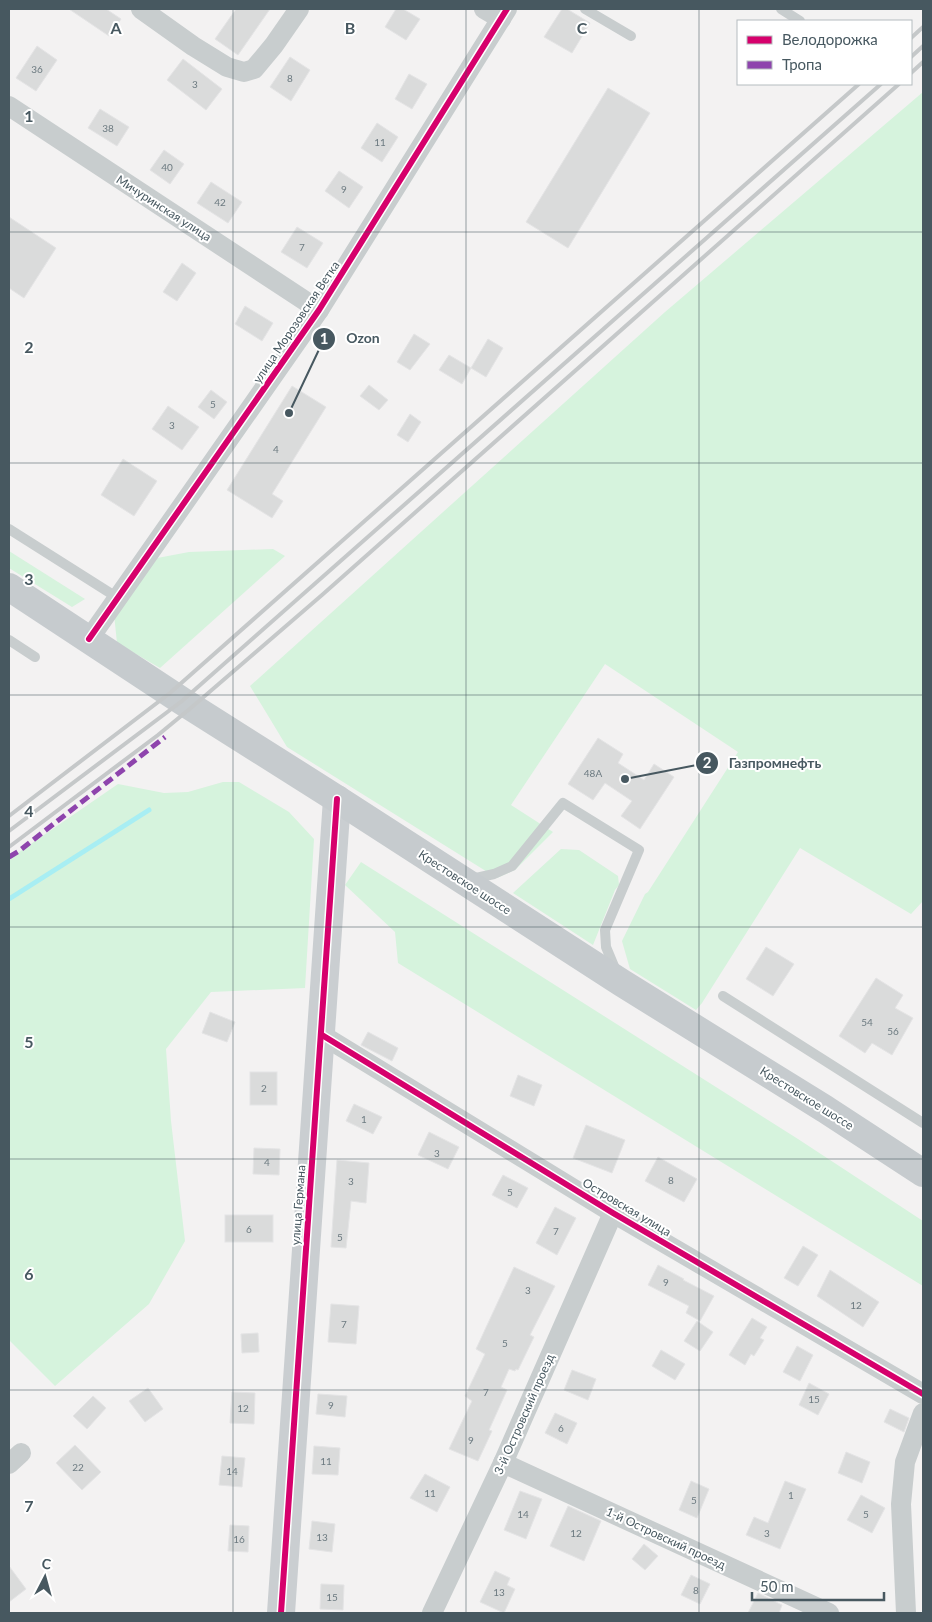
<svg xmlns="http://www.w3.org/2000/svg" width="932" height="1622" font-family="Lato,sans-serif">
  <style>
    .green { fill: #d6f3dd }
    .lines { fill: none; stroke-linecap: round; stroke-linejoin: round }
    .stream { stroke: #a8eef3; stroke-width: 5 }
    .building { fill: #dadbdb; stroke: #e4e4e5 }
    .lane { stroke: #c8cdce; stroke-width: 10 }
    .street { stroke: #c8cdce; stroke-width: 20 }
    .secondary { stroke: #caced1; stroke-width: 28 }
    .primary { stroke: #c6cbce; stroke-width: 28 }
    .rail { stroke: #c5c8c9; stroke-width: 4 }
    .quiet { stroke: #8e44ad; stroke-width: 5; stroke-dasharray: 10 5; stroke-linecap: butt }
    .cycleway-casing { stroke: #fff; stroke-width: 9 }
    .cycleway { stroke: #d6006c; stroke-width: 6 }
    .grid { fill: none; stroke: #475860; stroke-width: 1; stroke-opacity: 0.55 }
    .labels { text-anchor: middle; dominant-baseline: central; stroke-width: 4; stroke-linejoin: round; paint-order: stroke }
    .number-label { font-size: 10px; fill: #6c7a80 }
    .street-label { font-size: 12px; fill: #475860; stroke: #fff }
    .grid-label { font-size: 16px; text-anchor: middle; font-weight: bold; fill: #475860; stroke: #fff; stroke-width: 4; stroke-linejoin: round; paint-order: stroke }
    .leader { fill: none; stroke: #475860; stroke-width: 2 }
    .callout-dot { fill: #475860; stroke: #fff; stroke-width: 2 }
    .mark-label { font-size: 15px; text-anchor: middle; font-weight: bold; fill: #fff }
    .callout-label { font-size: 14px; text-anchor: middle; font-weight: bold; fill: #475860; stroke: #fff; stroke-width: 4; stroke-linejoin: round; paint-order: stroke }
  </style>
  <rect width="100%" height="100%" fill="#f3f2f2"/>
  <g class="green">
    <polygon points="923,92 923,901 911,914 800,848 702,1003 696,1010 630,969 622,941 645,894 648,892 738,752 605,664 511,805 553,832 515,870 497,878 287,747 250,686 665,312"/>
    <polygon points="273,549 285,556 160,668 117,643 114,614 152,559 189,552"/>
    <polygon points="9,551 85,599 72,607 9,568"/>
    <polygon points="223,782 239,782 289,812 314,839 305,988 211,992 166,1049 171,1121 185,1241 149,1304 55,1386 9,1340 9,859 118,784 164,793 188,792"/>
    <polygon points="561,849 579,850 618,876 619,885 615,890 593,945 513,893"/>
    <polygon points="361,862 798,1139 923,1221 923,1286 398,963 395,932 345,885"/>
  </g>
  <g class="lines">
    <polyline class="stream" points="9,899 149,810"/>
  </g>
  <g class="building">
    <polygon points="69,9 106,9 121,19 109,36"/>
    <polygon points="236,9 270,9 238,55 215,39"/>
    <polygon points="396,9 403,9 420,19 406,40 385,27"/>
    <polygon points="562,9 567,9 590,23 572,53 544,37"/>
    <polygon points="37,46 57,60 36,91 16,78"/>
    <polygon points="290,57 310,70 291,101 270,87"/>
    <polygon points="183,59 222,89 206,110 167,80"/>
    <polygon points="409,74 427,84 412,109 395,99"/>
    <polygon points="608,88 650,113 568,248 526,222"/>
    <polygon points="100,109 129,127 117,146 88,128"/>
    <polygon points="377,123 398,137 382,162 361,148"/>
    <polygon points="164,150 184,164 170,184 150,170"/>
    <polygon points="339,171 363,187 349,208 325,191"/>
    <polygon points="211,182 242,202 228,223 197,203"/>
    <polygon points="9,217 56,248 24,298 9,288"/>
    <polygon points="297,227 323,243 307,268 281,252"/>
    <polygon points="182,263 196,273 177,301 163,292"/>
    <polygon points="245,306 273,323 262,341 235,324"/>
    <polygon points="414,334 430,344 410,370 397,362"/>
    <polygon points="488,339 503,348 486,377 471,368"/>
    <polygon points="449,355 471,368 462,384 439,370"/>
    <polygon points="369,385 388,400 379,410 360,396"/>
    <polygon points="292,386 326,407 272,494 283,501 272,518 227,490"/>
    <polygon points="211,390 227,402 214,419 198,407"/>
    <polygon points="168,406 199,427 182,450 152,429"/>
    <polygon points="410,414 421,422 408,442 397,435"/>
    <polygon points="123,459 157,481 134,516 101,495"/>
    <polygon points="598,738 623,754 618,763 644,780 654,764 674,777 640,829 621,816 632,801 605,783 593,800 568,784"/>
    <polygon points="766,947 794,964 773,996 746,979"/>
    <polygon points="876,978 903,995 895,1008 913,1018 892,1055 872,1043 865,1053 839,1036"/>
    <polygon points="210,1012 235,1022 227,1042 202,1033"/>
    <polygon points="368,1032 398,1048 392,1061 361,1045"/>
    <rect x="250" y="1072" width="27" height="33"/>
    <polygon points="518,1075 542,1085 534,1106 510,1096"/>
    <polygon points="354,1104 382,1117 373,1134 346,1121"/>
    <polygon points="586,1125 625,1140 612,1173 573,1158"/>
    <polygon points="429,1132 459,1147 448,1169 418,1155"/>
    <polygon points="254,1148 280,1149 279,1175 253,1174"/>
    <polygon points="658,1157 697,1179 684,1202 645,1181"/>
    <polygon points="337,1160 369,1163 366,1203 351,1201 346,1248 331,1247"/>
    <polygon points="503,1175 528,1188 517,1208 492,1195"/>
    <polygon points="555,1207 576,1218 557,1255 536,1243"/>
    <rect x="225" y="1215" width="48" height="27"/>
    <polygon points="803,1246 818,1255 798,1286 784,1278"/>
    <polygon points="658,1265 684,1279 683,1280 714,1296 700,1321 686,1313 689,1306 648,1285"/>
    <polygon points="514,1267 555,1286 530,1335 534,1337 518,1370 516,1369 515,1371 509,1369 501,1387 507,1390 489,1430 492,1431 478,1461 449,1449 472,1401 465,1396 485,1354 476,1349"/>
    <polygon points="830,1270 879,1302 863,1327 817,1296"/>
    <polygon points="331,1304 359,1306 356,1344 328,1342"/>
    <polygon points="752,1318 767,1327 760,1338 764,1340 754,1356 751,1354 745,1365 729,1355"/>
    <polygon points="697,1321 713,1332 700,1351 684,1341"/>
    <polygon points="258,1333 259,1352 242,1353 241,1334"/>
    <polygon points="797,1346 813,1355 800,1381 783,1372"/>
    <polygon points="661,1350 685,1364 675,1380 652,1366"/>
    <polygon points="572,1370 596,1379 588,1400 564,1390"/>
    <polygon points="809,1383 829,1394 818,1415 799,1405"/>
    <polygon points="148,1388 163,1409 145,1422 129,1401"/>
    <polygon points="232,1392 255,1393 254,1424 230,1423"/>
    <polygon points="318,1394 347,1396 345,1417 316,1414"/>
    <polygon points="93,1396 106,1408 87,1429 73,1416"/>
    <polygon points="890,1409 909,1418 904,1432 884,1422"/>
    <polygon points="555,1413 577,1423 567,1444 545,1433"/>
    <polygon points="75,1445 101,1472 82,1490 56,1463"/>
    <polygon points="314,1446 340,1448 338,1475 312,1474"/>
    <polygon points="846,1452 870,1462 862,1483 838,1473"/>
    <polygon points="222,1456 245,1458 242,1487 219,1485"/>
    <polygon points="425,1474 450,1487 437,1512 410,1498"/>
    <polygon points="691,1481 709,1489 697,1518 679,1510"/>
    <polygon points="785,1481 806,1489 780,1549 746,1535 754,1517 768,1523"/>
    <polygon points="520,1491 542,1499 526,1539 504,1530"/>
    <polygon points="861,1495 885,1508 872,1533 847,1520"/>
    <polygon points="568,1506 601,1521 584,1561 550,1546"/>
    <polygon points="312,1521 335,1524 332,1552 309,1549"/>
    <polygon points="230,1525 249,1526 248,1552 228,1551"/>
    <polygon points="644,1544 658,1556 645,1570 632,1559"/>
    <polygon points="9,1566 26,1589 9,1602"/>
    <polygon points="495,1571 510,1578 507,1585 515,1589 504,1613 480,1602"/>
    <polygon points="691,1575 710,1584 700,1604 681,1595"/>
    <polygon points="321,1584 344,1585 343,1610 320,1609"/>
    <polygon points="758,1593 782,1605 779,1613 748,1613"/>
  </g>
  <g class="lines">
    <g class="lane">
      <polyline points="585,9 631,36"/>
      <polyline points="781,9 800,21"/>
      <polyline points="9,529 118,598"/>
      <polyline points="9,640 35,657"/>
      <polyline points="469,877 476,878 494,874 512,866 563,803 639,850 605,930 606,947 616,971"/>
      <polyline points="723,996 923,1123"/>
    </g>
    <g class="street">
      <polyline points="141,9 193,46 227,67 244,72 254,69 274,45 299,9"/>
      <polyline points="484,9 501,19"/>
      <polyline points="9,106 319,310"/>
      <polyline points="89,639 319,310 507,9"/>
      <polyline points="322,1035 613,1213 923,1394"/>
      <polyline points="503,1463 829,1613"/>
      <polyline points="9,1464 21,1453"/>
      <polyline points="432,1613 503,1463 613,1213"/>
      <polyline points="906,1613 901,1504 905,1462 923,1413"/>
    </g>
    <polyline class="secondary" points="281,1613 337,799"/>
    <polyline class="primary" points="9,587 182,701 337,799 622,983 825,1109 923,1173"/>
    <g class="rail">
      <polyline points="911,38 923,27"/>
      <polyline points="911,57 923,46"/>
      <polyline points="911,73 923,62"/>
      <polyline points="9,816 170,693 859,84"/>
      <polyline points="9,831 182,701 881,84"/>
      <polyline points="9,847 158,735 192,707 322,595 899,84"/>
    </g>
    <polyline class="quiet" points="9,857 19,851 165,737"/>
    <g class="cycleway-casing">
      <g id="cycleway">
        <polyline points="89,639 319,310 507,9"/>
        <polyline points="322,1035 613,1213 923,1394"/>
        <polyline points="281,1613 337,799"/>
      </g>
    </g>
    <use href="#cycleway" class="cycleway"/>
  </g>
  <path class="grid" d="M233 9V1613M466 9V1613M699 9V1613M9 232H923M9 463H923M9 695H923M9 927H923M9 1159H923M9 1390H923"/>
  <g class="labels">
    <g class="number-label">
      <text x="37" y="69">36</text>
      <text x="290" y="78">8</text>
      <text x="195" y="84">3</text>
      <text x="108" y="128">38</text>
      <text x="380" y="142">11</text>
      <text x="167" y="167">40</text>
      <text x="344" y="189">9</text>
      <text x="220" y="202">42</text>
      <text x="302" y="247">7</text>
      <text x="213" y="404">5</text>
      <text x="172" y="425">3</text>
      <text x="276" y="449">4</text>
      <text x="593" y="773">48А</text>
      <text x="867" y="1022">54</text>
      <text x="893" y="1031">56</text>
      <text x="264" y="1088">2</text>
      <text x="364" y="1119">1</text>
      <text x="437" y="1153">3</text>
      <text x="267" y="1162">4</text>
      <text x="671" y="1180">8</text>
      <text x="351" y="1181">3</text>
      <text x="510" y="1192">5</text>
      <text x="249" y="1229">6</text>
      <text x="556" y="1231">7</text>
      <text x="340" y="1237">5</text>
      <text x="666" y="1282">9</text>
      <text x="528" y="1290">3</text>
      <text x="856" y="1305">12</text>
      <text x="344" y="1324">7</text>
      <text x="505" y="1343">5</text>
      <text x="486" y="1392">7</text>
      <text x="814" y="1399">15</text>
      <text x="331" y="1405">9</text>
      <text x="243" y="1408">12</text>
      <text x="561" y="1428">6</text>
      <text x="471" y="1440">9</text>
      <text x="326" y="1461">11</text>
      <text x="78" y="1467">22</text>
      <text x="232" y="1471">14</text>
      <text x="430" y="1493">11</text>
      <text x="791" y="1495">1</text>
      <text x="694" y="1500">5</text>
      <text x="523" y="1514">14</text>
      <text x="866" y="1514">5</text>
      <text x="576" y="1533">12</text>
      <text x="767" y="1533">3</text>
      <text x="322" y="1537">13</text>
      <text x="239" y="1539">16</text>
      <text x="696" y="1590">8</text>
      <text x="499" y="1592">13</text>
      <text x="332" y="1597">15</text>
    </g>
    <g class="street-label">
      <text transform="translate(164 208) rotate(33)">Мичуринская улица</text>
      <text transform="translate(296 322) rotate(-56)">улица Морозовская Ветка</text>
      <text transform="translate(465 882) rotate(33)">Крестовское шоссе</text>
      <text transform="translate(807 1098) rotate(32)">Крестовское шоссе</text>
      <text transform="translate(298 1205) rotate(-86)">улица Германа</text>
      <text transform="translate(627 1207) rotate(31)">Островская улица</text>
      <text transform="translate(524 1414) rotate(-66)">3-й Островский проезд</text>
      <text transform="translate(666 1538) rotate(25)">1-й Островский проезд</text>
    </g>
  </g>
  <g class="grid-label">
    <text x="116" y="34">A</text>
    <text x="350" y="34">B</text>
    <text x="582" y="34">C</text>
    <text x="29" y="122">1</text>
    <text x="29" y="353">2</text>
    <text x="29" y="585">3</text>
    <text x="29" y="817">4</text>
    <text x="29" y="1048">5</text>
    <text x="29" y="1280">6</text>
    <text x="29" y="1512">7</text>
  </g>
  <path class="leader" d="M289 413L324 339M625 779L707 763"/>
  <g class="callout-dot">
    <circle cx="289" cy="413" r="5"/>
    <circle cx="625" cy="779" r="5"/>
    <circle cx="324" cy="339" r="12"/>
    <circle cx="707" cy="763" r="12"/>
  </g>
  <g class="mark-label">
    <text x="324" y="344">1</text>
    <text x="707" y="768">2</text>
  </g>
  <g class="callout-label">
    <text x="363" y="343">Ozon</text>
    <text x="775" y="768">Газпромнефть</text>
  </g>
  <rect width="932" height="1622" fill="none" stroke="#475860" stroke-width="20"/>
  <rect x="737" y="20" width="175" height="65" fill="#ffffff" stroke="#b5bcbf"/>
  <rect x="747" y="36" width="25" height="8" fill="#d6006c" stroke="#b5bcbf"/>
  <text x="782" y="45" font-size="15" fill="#475860">Велодорожка</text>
  <rect x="747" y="61" width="25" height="8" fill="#8e44ad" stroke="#b5bcbf"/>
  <text x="782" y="70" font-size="15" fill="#475860">Тропа</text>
  <g transform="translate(45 1577) rotate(6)" stroke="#ffffff" stroke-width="4" paint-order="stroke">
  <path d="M0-4L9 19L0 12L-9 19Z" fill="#475860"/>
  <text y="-8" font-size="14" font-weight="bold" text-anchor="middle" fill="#475860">С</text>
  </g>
  <path d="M752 1592v8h132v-8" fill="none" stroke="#475860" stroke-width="2.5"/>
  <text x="760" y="1592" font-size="15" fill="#475860" stroke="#ffffff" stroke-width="4" paint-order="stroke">50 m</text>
</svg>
